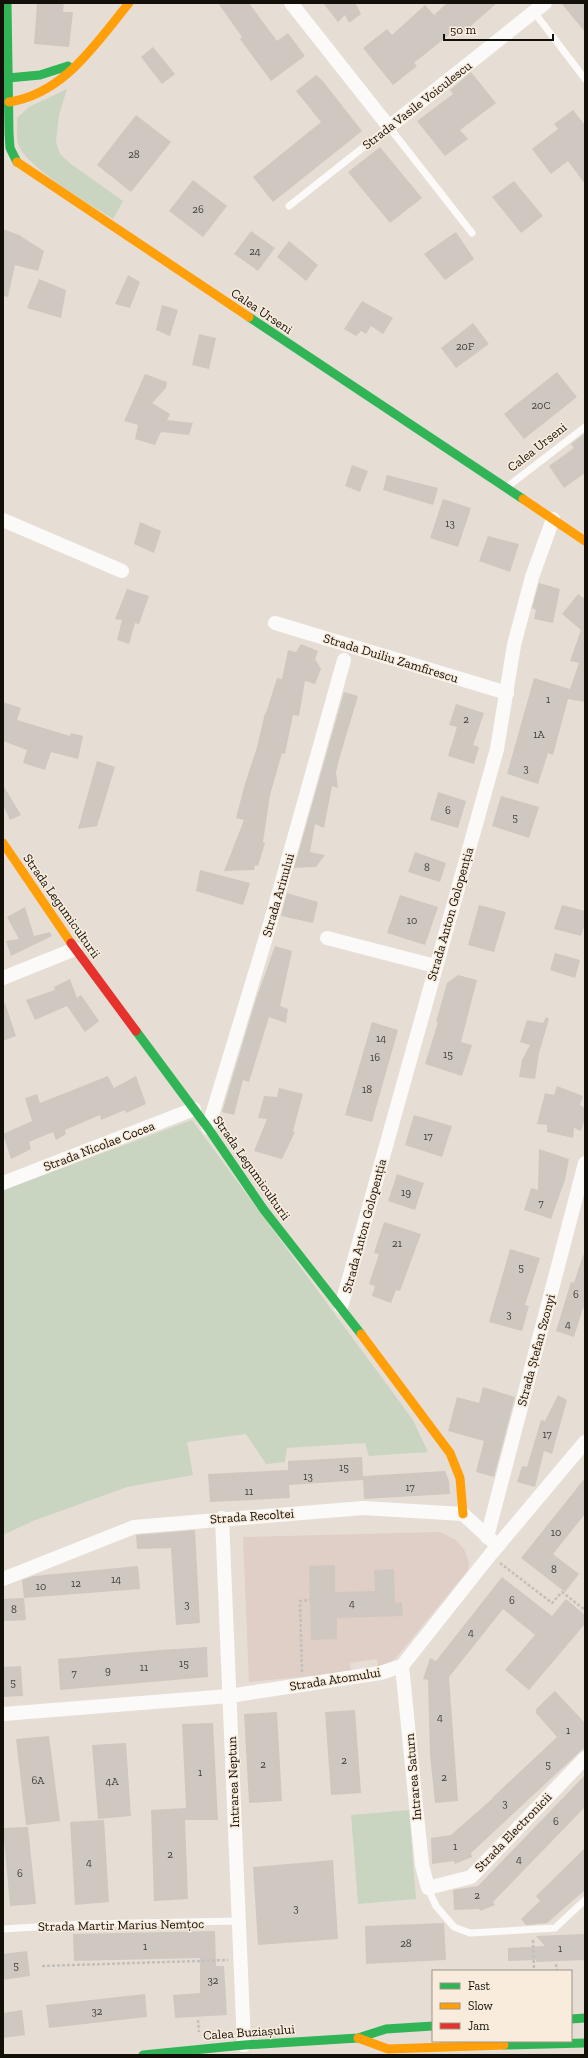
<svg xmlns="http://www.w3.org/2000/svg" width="588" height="2058" font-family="'Zilla Slab',serif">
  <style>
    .education { fill: #dfcfc6 }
    .green { fill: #c9d5c1 }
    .building { fill: #cec8c1 }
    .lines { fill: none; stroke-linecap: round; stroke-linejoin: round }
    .path { stroke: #c2c0bd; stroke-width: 2.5; stroke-dasharray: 3 2; stroke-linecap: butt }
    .lane { stroke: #fbfaf9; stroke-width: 7 }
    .street { stroke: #fbfaf9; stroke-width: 14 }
    .fast { stroke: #30b455; stroke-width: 9 }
    .slow { stroke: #ff9f0a; stroke-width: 9 }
    .jam { stroke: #e5322d; stroke-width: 9 }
    .labels { text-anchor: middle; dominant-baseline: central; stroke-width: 3; stroke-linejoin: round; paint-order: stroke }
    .number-label { font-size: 11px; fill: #443f39 }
    .street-label { font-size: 13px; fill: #130f09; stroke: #f9ecdc }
  </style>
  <rect width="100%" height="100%" fill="#e6ded5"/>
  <polygon class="education" points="440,1532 456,1540 464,1549 469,1563 468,1570 395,1659 378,1668 377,1659 350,1663 351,1672 249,1682 243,1537"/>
  <g class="green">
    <path d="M67 89 59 115 56 142 60 154 71 164 123 201 113 219C92 205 23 166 18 143 16 136 18 126 17 118L29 107Z"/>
    <polygon points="192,1120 413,1420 428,1452 369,1456 365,1443 287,1448 285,1462 266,1464 246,1434 187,1442 193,1475 127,1487 33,1521 3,1535 3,1190"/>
    <polygon points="409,1810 416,1899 358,1904 351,1815"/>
  </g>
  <g class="building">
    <polygon points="37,3 64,3 63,12 73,12 69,47 34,44"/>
    <polygon points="218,3 249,3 277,41 288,33 305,56 271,81 240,39 242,37"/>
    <polygon points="323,3 357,3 356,4 361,14 349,23 345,15 338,22"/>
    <polygon points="447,3 497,3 465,31 460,26 414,63 417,66 393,85 363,48 387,29 392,35 425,5 434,15"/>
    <polygon points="561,3 585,3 585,32"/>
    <polygon points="153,47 175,74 162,84 141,57"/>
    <polygon points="471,72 496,103 460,130 468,139 445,156 417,121 453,94 450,90"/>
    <polygon points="316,75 322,80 362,131 273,202 253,177 321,122 296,91"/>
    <polygon points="573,110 585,125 585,184 568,161 551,174 532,149 558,129 554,124"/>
    <polygon points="136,115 171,142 131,192 97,165"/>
    <polygon points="380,147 422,198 390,223 348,172"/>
    <polygon points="193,180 227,206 203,237 169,211"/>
    <polygon points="514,181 543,216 521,233 492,197"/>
    <polygon points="3,229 19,235 44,251 38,271 15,265 8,297 3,296"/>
    <polygon points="251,231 275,248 258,271 234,254"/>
    <polygon points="456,232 474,259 445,280 424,254"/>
    <polygon points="289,241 318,265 306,281 277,257"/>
    <polygon points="128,275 140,282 130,308 115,304"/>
    <polygon points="39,279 66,290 61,318 27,308"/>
    <polygon points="362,301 393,318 383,334 371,326 366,334 361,331 356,336 344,329"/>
    <polygon points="162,305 178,310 170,336 156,330"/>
    <polygon points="473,323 489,344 456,368 441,348"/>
    <polygon points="199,334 216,338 209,369 192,365"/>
    <polygon points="557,372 577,397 524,439 504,414"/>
    <polygon points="145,374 167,382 166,388 152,403 170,414 167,420 193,423 189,435 161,432 155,445 135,439 138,425 124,421"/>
    <polygon points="585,433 585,473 564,488 549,466 574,448 571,444"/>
    <polygon points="352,465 368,471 360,492 345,486"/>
    <polygon points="387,475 438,488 433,505 383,490"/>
    <polygon points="443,499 471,508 458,547 430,538"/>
    <polygon points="140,522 161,531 154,553 134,544"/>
    <polygon points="488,536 519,544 510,572 479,561"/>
    <polygon points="539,583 560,589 553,623 534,619 536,610 532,608"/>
    <polygon points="127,589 149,596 139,624 135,623 129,644 117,640 122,620 115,619"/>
    <polygon points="578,594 585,599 585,702 568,699 553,755 548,753 538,784 507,774 534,678 570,689 579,663 570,661 581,630 562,614"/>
    <polygon points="301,644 318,651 315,659 321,669 315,684 305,681 299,716 293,715 285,754 282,753 270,795 263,842 265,843 258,866 255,865 254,870 224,871 244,820 236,818 244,787 257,747 265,713 266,713 277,678 282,679 288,650 296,652"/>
    <polygon points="344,692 358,696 338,763 336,773 338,788 332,786 324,828 315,824 310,852 325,855 316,867 294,868"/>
    <polygon points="3,702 21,708 17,720 70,736 71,733 83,736 78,759 51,752 45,770 23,763 27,750 3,741"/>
    <polygon points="456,704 484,713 473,745 479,747 474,764 448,756 457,727 449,725"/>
    <polygon points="97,761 115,767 97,826 78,829"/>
    <polygon points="3,785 21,815 10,820 3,805"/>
    <polygon points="438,792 466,801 458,828 430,820"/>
    <polygon points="501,796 539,807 529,838 492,826"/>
    <polygon points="415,852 446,863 440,882 408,872"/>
    <polygon points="200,870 250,883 243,905 196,891"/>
    <polygon points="287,893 318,902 313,923 281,916"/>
    <polygon points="400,895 438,907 425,945 387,933"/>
    <polygon points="479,905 506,912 494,952 468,945"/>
    <polygon points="562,905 585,911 585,924 581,936 554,929"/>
    <polygon points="25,907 34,936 50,932 52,936 11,956 6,941 19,939 7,917"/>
    <polygon points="275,946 292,951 280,1006 288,1009 286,1023 269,1017 249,1082 243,1080 234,1115 222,1112 256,999"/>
    <polygon points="555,953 580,960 575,978 550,970"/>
    <polygon points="458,975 477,980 461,1042 472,1045 462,1076 425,1064 438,1022 436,1022 447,983"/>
    <polygon points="70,979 77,998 81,995 99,1021 85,1032 67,1006 35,1020 26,1000 55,990 54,987"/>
    <polygon points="5,1003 16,1036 3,1041 3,1004"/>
    <polygon points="546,1017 549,1019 539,1053 535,1079 519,1077 522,1060 530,1045 520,1042 527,1020 543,1023"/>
    <polygon points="372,1022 398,1030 372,1122 345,1115"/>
    <polygon points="108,1076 114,1088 136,1076 146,1104 126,1113 125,1110 101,1120 100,1115 65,1130 66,1134 56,1140 53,1132 29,1142 31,1149 11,1159 3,1134 32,1121 25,1098 37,1094 40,1103"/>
    <polygon points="557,1086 583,1096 580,1105 585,1108 585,1118 581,1131 574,1128 573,1138 547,1132 547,1125 537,1124 545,1093 554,1095"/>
    <polygon points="279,1088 303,1094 293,1131 295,1132 282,1159 254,1151 267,1119 258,1118 264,1096 277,1097"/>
    <polygon points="414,1115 452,1126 442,1157 405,1145"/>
    <polygon points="539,1149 569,1159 565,1180 551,1219 524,1210 531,1188 538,1190"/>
    <polygon points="397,1174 424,1183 415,1210 388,1201"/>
    <polygon points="384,1222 421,1234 400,1291 396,1290 391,1303 372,1296 375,1286 369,1284 379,1254 374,1253"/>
    <polygon points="510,1249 540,1258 525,1305 529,1306 522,1331 489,1322"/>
    <polygon points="583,1255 585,1256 585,1309 583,1308 574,1337 556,1331 571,1282 574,1283"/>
    <polygon points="483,1387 515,1397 494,1477 476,1472 484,1441 448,1431 457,1397 479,1403"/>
    <polygon points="558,1395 567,1400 552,1454 544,1451 535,1487 517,1482 522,1466 527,1467 541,1420 545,1421"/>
    <polygon points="362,1457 363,1476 445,1471 449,1481 450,1494 364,1499 363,1480 289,1485 290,1498 210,1502 208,1474 288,1470 288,1461"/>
    <polygon points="585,1478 585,1514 553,1554 579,1574 565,1592 521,1558"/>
    <polygon points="195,1530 200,1623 176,1625 171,1548 137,1549 136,1535"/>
    <polygon points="335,1565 335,1592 375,1591 374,1570 394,1569 395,1603 402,1602 403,1616 337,1618 337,1639 311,1640 309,1566"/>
    <polygon points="138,1566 140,1589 24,1598 22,1580 34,1576"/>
    <polygon points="502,1577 552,1616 566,1599 585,1615 585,1624 529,1690 505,1670 535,1635 503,1609 449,1677 458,1801 435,1803 430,1755 428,1680 423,1679 430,1658 436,1661"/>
    <polygon points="24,1598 26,1620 3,1621 3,1599"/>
    <polygon points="207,1647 208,1677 60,1690 58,1659 160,1650"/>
    <polygon points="21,1666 23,1696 3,1697 3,1667"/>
    <polygon points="555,1691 585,1723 585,1747 471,1853 472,1857 455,1864 454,1861 432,1864 431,1838 451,1835 493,1798 492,1798 557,1737 536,1713 536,1709"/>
    <polygon points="355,1710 361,1793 331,1795 325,1712"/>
    <polygon points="277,1712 282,1801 249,1803 244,1714"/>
    <polygon points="213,1723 218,1820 185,1820 188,1899 154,1901 151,1810 186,1808 182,1724"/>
    <polygon points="49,1736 60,1821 26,1825 16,1739"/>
    <polygon points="126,1743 131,1816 98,1819 92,1745"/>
    <polygon points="585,1775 585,1807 493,1902 495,1905 480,1911 479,1909 454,1910 453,1890 478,1886"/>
    <polygon points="104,1820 109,1902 75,1905 70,1822"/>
    <polygon points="28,1827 36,1904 10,1906 3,1828"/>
    <polygon points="585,1848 585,1890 547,1923 526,1925 521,1919 540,1901 536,1896"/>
    <polygon points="333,1860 338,1939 258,1945 253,1867"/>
    <polygon points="444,1923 446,1960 366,1964 365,1926"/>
    <polygon points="215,1931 216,1966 224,1966 227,2015 175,2018 173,1995 200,1993 200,1958 74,1961 73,1934"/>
    <polygon points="585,1934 585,1960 536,1962 536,1960 508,1961 508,1948 545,1946 536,1936"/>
    <polygon points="27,1951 30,1976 3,1980 3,1954"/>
    <polygon points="145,1994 147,2017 49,2028 46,2005"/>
    <polygon points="22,2010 25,2035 3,2038 3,2013"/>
  </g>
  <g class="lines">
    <g class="path">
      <polyline points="500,1563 552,1603 562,1592 585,1610"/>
      <polyline points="302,1672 300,1601 310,1600"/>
      <polyline points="533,1940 534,1971"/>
      <polyline points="556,1964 557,1971"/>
      <polyline points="42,1966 228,1960"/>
      <polyline points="198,2020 199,2032"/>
    </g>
    <g class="lane">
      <polyline points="534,12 585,79"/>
      <polyline points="289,206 389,127 472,233"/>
      <polyline points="507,487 585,427"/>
      <polyline points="428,1888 436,1906 454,1927 470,1933 555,1928 585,1900"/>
      <polyline points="3,1929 84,1924 239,1921"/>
    </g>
    <g class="street">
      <polyline points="291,3 389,127 545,3"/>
      <polyline points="3,520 122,571"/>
      <polyline points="275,623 507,693"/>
      <polyline points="327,938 435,966"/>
      <polyline points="3,978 75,949"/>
      <polyline points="208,1128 270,924 344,660"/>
      <polyline points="3,1183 194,1109"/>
      <polyline points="341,1307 497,749 514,645 532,577 553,519"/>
      <polyline points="222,1518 244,2045"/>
      <polyline points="487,1537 585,1163"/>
      <polyline points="3,1579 134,1527 363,1508 463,1514 498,1546"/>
      <polyline points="402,1666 422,1865 428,1888 471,1877 585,1758"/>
      <polyline points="3,1714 229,1696 380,1673 402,1666 490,1555 585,1442"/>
    </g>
    <g class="fast">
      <polyline points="7,3 9,133 10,148 17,162"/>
      <polyline points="8,78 40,75 68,66"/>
      <polyline points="249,317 523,499"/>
      <polyline points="136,1031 208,1128 264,1210 361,1334"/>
      <polyline points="571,2019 585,2018"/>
      <polyline points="504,2045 585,2043"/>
      <polyline points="143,2055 244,2045 358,2038 386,2029 433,2026"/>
    </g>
    <g class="slow">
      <path d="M9 102C64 94 96 43 129 3"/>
      <polyline points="17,162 249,317"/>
      <polyline points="523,499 585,541"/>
      <polyline points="3,843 71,943"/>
      <polyline points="361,1334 450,1453 460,1478 463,1514"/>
      <polyline points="358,2038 388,2049 504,2045"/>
    </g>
    <polyline class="jam" points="71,943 136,1031"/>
  </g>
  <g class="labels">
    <g class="number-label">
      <text x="134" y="154">28</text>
      <text x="198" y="209">26</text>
      <text x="255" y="251">24</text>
      <text x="465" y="346">20F</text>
      <text x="541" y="405">20C</text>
      <text x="450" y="523">13</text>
      <text x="548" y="699">1</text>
      <text x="466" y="719">2</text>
      <text x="539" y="734">1A</text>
      <text x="526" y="768">3</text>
      <text x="448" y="810">6</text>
      <text x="515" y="817">5</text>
      <text x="427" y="867">8</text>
      <text x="412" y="920">10</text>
      <text x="381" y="1038">14</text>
      <text x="448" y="1054">15</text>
      <text x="375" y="1057">16</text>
      <text x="367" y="1089">18</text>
      <text x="428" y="1136">17</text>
      <text x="406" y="1192">19</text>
      <text x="541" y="1203">7</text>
      <text x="397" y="1243">21</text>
      <text x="521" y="1267">5</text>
      <text x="576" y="1294">6</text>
      <text x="509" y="1314">3</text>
      <text x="568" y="1324">4</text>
      <text x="547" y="1434">17</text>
      <text x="344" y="1467">15</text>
      <text x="308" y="1476">13</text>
      <text x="410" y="1487">17</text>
      <text x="249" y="1491">11</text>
      <text x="556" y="1532">10</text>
      <text x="554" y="1569">8</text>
      <text x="116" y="1579">14</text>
      <text x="76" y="1583">12</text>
      <text x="41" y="1586">10</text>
      <text x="512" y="1600">6</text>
      <text x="352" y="1603">4</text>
      <text x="187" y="1604">3</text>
      <text x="14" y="1609">8</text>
      <text x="471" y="1632">4</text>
      <text x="184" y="1663">15</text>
      <text x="144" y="1667">11</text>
      <text x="108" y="1670">9</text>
      <text x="74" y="1673">7</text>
      <text x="13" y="1682">5</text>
      <text x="440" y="1717">4</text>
      <text x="568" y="1730">1</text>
      <text x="344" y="1760">2</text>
      <text x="263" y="1764">2</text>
      <text x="548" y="1764">5</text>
      <text x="200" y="1772">1</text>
      <text x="444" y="1777">2</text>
      <text x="38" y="1780">6A</text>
      <text x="112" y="1781">4A</text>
      <text x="505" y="1803">3</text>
      <text x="556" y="1821">6</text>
      <text x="455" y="1846">1</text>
      <text x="170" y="1854">2</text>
      <text x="519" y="1859">4</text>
      <text x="89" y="1862">4</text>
      <text x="20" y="1873">6</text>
      <text x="477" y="1895">2</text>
      <text x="296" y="1908">3</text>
      <text x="406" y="1943">28</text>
      <text x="145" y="1946">1</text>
      <text x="560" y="1948">1</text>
      <text x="16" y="1965">5</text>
      <text x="213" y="1980">32</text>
      <text x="97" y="2011">32</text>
    </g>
    <g class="street-label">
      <text transform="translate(417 105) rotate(-38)">Strada Vasile Voiculescu</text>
      <text transform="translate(262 311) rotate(34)">Calea Urseni</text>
      <text transform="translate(537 447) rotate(-38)">Calea Urseni</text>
      <text transform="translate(391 658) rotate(17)">Strada Duiliu Zamfirescu</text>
      <text transform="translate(278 895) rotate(-74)">Strada Arinului</text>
      <text transform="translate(62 906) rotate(55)">Strada Legumiculturii</text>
      <text transform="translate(450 914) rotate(-74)">Strada Anton Golopenția</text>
      <text transform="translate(99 1146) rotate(-21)">Strada Nicolae Cocea</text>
      <text transform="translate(252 1168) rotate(55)">Strada Legumiculturii</text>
      <text transform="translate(364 1226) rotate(-75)">Strada Anton Golopenția</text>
      <text transform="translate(536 1350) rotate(-75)">Strada Ștefan Szonyi</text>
      <text transform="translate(252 1516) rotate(-4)">Strada Recoltei</text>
      <text transform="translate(335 1679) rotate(-9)">Strada Atomului</text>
      <text transform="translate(413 1777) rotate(-95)">Intrarea Saturn</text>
      <text transform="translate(233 1782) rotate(-92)">Intrarea Neptun</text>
      <text transform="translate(513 1832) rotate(-46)">Strada Electronicii</text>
      <text transform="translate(121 1925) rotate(-1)">Strada Martir Marius Nemțoc</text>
      <text transform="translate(249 2032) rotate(-4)">Calea Buziașului</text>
    </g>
  </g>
  <rect width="588" height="2058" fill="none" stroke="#130f09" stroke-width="8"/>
  <rect x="432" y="1970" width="140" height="72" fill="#f9ecdc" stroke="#9d9488"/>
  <rect x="440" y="1983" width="20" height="6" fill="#30b455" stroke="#9d9488"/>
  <text x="468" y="1990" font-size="12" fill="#130f09">Fast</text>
  <rect x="440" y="2003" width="20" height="6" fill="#ff9f0a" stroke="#9d9488"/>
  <text x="468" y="2010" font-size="12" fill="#130f09">Slow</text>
  <rect x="440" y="2023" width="20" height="6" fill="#e5322d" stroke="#9d9488"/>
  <text x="468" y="2030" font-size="12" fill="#130f09">Jam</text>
  <path d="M444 34v6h109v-6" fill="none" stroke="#130f09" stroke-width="2"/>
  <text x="450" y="34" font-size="12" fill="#130f09" stroke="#f9ecdc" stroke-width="3" paint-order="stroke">50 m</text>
</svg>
